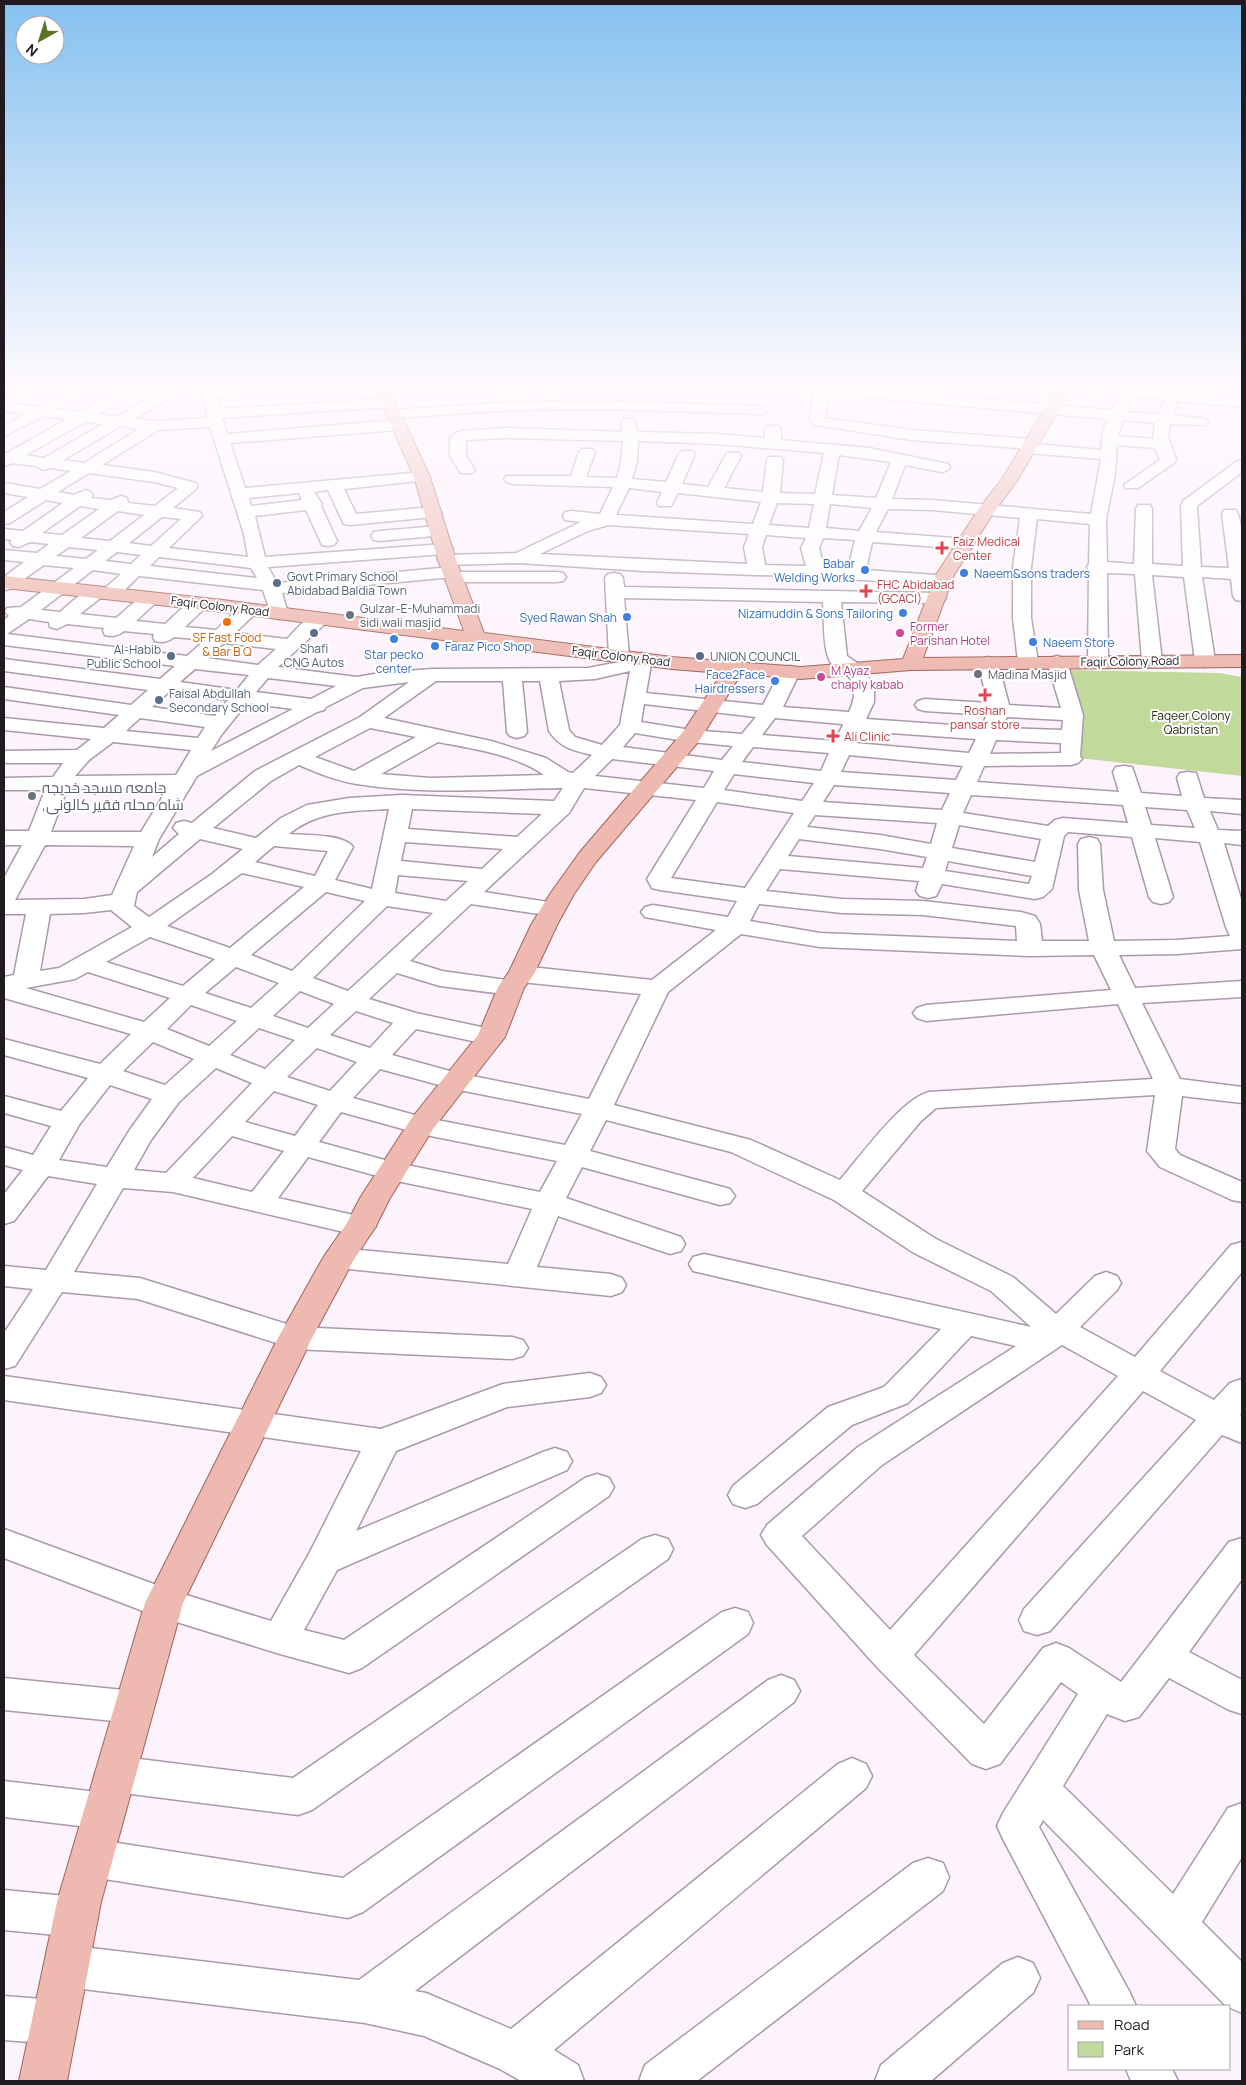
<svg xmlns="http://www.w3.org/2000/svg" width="1246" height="2085" font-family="Manrope,Cairo,sans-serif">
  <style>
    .green { fill: #c2d99c }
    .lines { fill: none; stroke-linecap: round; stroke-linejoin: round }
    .minor-casing { stroke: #a99aa9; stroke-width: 3 }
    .major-casing { stroke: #9f645c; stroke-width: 2 }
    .minor { fill: #fff; fill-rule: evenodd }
    .major { fill: #eeb9b0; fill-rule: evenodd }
    .health-dot { fill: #e0444e; stroke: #fff; stroke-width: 2 }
    .shop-dot { fill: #3f7fe0; stroke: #fff; stroke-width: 2 }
    .service-dot { fill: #5c6f8a; stroke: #fff; stroke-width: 2 }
    .worship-dot { fill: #6b7280; stroke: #fff; stroke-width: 2 }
    .food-dot { fill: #e8710a; stroke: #fff; stroke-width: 2 }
    .hotel-dot { fill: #d1479c; stroke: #fff; stroke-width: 2 }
    .labels { text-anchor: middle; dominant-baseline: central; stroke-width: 4; stroke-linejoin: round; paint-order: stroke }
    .far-health-label { font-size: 12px; fill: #be3a42; stroke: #fff; text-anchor: start }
    .far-shop-label { font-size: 12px; fill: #366cbe; stroke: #fff; text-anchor: end }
    .far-service-label { font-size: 12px; fill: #4e5e75; stroke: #fff; text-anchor: start }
    .far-street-label { font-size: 12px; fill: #211b21; stroke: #fff }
    .far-worship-label { font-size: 12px; fill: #5b616d; stroke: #fff; text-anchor: start }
    .far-hotel-label { font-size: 12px; fill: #b23c85; stroke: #fff; text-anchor: start }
    .far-food-label { font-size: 12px; fill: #c56008; stroke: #fff }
    .far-park-label { font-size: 12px; fill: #232e0d; stroke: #fff }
    .worship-label { font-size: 15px; fill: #5b616d; stroke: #fff; text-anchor: start }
  </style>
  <rect width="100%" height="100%" fill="#fdf3fc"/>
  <polygon class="green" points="1065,670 1219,673 1242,677 1242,776 1078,758"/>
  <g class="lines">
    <g class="minor-casing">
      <g id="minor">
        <path d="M36 382H53L51 385 15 404 39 407 87 382H104L102 385 57 409 80 412 135 382H152L150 385 98 414 116 417 163 390H173L175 393 173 396 134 419 154 421 208 418 199 382H213L215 388 297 382 339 383 337 386 332 387 217 397 220 409 387 399 392 400 394 403 392 406 387 407 222 418 227 434 398 420 403 422 406 425 403 428 398 430 230 443 245 488 422 472 428 474 430 477 428 480 344 489 356 514 433 507 439 508 441 512 439 516 433 517 350 525 344 524 342 520 328 490 314 492 322 504 321 506 337 541 334 545 328 546 322 545 306 510 255 516 265 557 444 544 450 545 453 549 450 553 444 554 268 567 277 583 451 567 457 568 460 572H557L563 573 566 577 563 581 557 582H462L456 581 453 577 282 593 288 613 286 617 279 619 272 617 263 590 139 576C129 585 118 602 103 596L80 614 116 618C128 609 142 590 158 594L161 598 136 621 165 624C177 614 191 595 207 599L210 603 185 627 216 630C227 620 241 601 257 605L260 609 235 633 287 639C298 628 310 610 327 614L329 618 327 622 278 667 357 677 380 673 432 669 588 668 619 662 612 660 609 656 605 578 608 574 614 573 620 574 623 578 624 587 937 593 943 594 946 598 943 602 937 603 841 602 847 656 860 665 874 685V702L866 719 981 727 987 715 925 711 918 709 915 705 918 701 925 699 988 703 978 663 981 659 988 657 995 659 998 663 1009 705 1061 708 1047 662 1050 658 1057 656 1064 658 1067 662 1083 715 1080 756 1082 759 1078 763 1071 765 984 766 977 782 1119 792 1113 772 1116 767 1124 766 1132 767 1141 793 1182 796 1177 778 1180 773 1188 772 1196 773 1204 798 1242 800V814L1210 811 1218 830 1242 831V845L1224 843 1242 902V949L1177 954 1119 955 1135 988 1242 981V997L1142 1003 1180 1079 1242 1087V1103L1182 1096 1175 1149 1180 1155 1242 1182V1202L1232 1200 1160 1167 1147 1151 1155 1095 936 1108 921 1121 862 1191 936 1239 1013 1277 1056 1314 1095 1276 1106 1272 1117 1276 1121 1283 1117 1290 1080 1327 1135 1357 1231 1245 1242 1242V1272L1160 1371 1214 1400 1230 1383 1242 1379V1412L1240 1415 1242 1416V1443L1222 1435 1050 1631 1037 1635 1024 1631 1019 1620 1024 1609 1196 1420 1143 1391 914 1655 984 1724 1043 1648 1056 1643 1069 1648 1121 1682 1229 1542 1242 1538V1579L1189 1652 1242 1680V1714L1229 1710 1169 1678 1139 1717 1125 1721 1107 1714 1063 1786 1173 1894 1228 1808 1242 1803V1857L1202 1922 1242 1962V2013L1226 2006 1043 1820 1039 1827 1129 1991 1136 2006H1091L1003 1839 997 1826 1003 1813 1078 1694 1061 1682 1000 1764 986 1769 972 1764 877 1667 767 1545 761 1535 767 1525 858 1447 1016 1346 971 1336 908 1403 852 1425 757 1504 745 1508 733 1504 728 1495 733 1486 828 1407 884 1387 941 1329 693 1271 689 1264 693 1257 704 1254 1031 1327 991 1291 914 1253 834 1200 731 1152 606 1120 590 1151 730 1189 735 1196 730 1203 720 1205 582 1167 566 1198 681 1237 685 1244 681 1251 670 1254 558 1216 537 1267 611 1274 622 1278 626 1285 622 1292 611 1296 339 1268 328 1265 324 1258 328 1251 339 1248 508 1264 532 1209 392 1180 308 1157 278 1198 371 1219 376 1226 371 1233 361 1236 173 1192 123 1188 74 1272 140 1278 296 1327 512 1337 523 1340 528 1348 523 1356 512 1359 295 1349 138 1299 62 1292 15 1366 4 1369V1333L33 1289 4 1286V1266L46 1270 97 1184 48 1176 14 1221 4 1224V1194L23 1170 4 1165V1147L33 1155 51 1126 4 1113V1096L61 1111 88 1078 4 1055V1039L100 1064 131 1034 4 998V977L14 975 26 914H4V878L22 845H4V831H29L45 790H4V778L53 777 63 763H4V751L77 750 91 739 4 730V718L104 728 119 715 4 699V687L131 705 148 690 4 671V659L160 679 175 666 4 645V620L9 616 5 612 7 608 21 607 74 568 44 565 10 589 4 590V577L24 562 4 560V550L37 553 49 544 30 542 19 547 13 546 10 542 12 540 4 539V529L23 531 63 503 46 500 10 523 4 524V512L28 497 4 493V483L40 489 71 471 50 468 43 470 36 466 12 463 4 466V452L7 453 67 419 44 416 4 436V426L26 414 4 411V398ZM85 422 103 424 44 458 26 455ZM121 426 139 429 84 463 63 460ZM210 427 244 534 248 557 169 548 202 516 200 512 173 508 196 489 198 486 196 483 154 472 102 465 158 430ZM89 473 154 482 178 488 155 506 128 503 127 498 121 496 111 500 91 498 93 495 91 492 85 490 74 495 58 492ZM299 493 302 500 251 506 249 498ZM80 506 99 509 62 535 42 533ZM118 511 144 515 110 541 81 538ZM162 517 181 519 151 546 129 543ZM69 547 98 550 86 559 56 556ZM117 552 141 555 131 564 105 561ZM159 557 251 568 257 578 150 566ZM93 570 121 574 104 589C89 583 71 603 60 612L41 610ZM624 598 823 602C824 618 823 643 828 657 831 667 838 667 845 673 858 683 855 699 849 712L783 707 800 672 797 668 790 666 783 668 780 672 763 705 646 693 652 659 649 655 642 653 627 659 629 656ZM29 619 49 622 50 627 57 629 67 624 104 628 103 631 105 635C113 637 118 636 124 631L154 634 153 637 155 641C163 643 168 642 174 637L205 640 187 656 7 634ZM224 643 276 649 258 665 207 658ZM195 669 249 675 237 690 180 682ZM630 671 620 725 602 745 575 737 569 730 559 681 595 679ZM268 678 336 686 311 699 256 692ZM436 681H503L507 732 510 736 517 738 524 736 527 732 522 681H540L549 731C560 748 573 750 592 755L573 773 568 772 546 758 491 741 384 718ZM409 682 360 717 255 771 192 823 184 821 176 823 173 828 179 834 152 857 159 839 197 776 317 712 324 710 326 707 363 688ZM169 692 228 700 215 716 152 707ZM247 703 293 709 211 751 222 734ZM644 704 756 717 742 734 691 730 641 722ZM1007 717 1063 720 1062 730 1001 728ZM140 718 205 727 198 738 126 731ZM775 718 842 724 843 725 835 741 762 735ZM370 728 416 737 354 771 315 757ZM861 731 976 739 969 753 855 743ZM635 733 691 742 733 746 722 760 623 747ZM996 740 1061 743V753L990 754ZM113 742 191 750 176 775 75 776 89 760ZM438 742C473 749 514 754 544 775L430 778 381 774ZM753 747 829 753 821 771 742 762ZM849 755 963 766 956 780 841 772ZM612 759 714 771 704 788 595 776ZM299 765C318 773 337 781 357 784 425 795 495 789 563 788L554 801 402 795 349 798 307 805 281 818 256 838 213 828 271 781ZM734 774 814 783 802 801 724 790ZM834 785 950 793 942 810 823 802ZM168 788 141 832H51L67 789ZM584 788 696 800 647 879 652 888 660 890 737 901 728 917 653 905 645 907 641 912 645 917 716 930 652 980 521 966 512 969 508 974 512 979 521 982 641 994 589 1099 457 1073 392 1055 416 1029 491 1045 500 1043 504 1037 500 1031 416 1013 369 999 397 973 440 986 511 995 520 992 524 987 520 982 442 971 410 961 471 904 553 916 561 914 565 909 561 904 484 892 569 813ZM971 795 1123 805 1128 823 1063 818 1055 820 1048 826 963 813ZM717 802 794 813 745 888 671 878ZM1145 807 1187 810 1195 828 1151 825ZM389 809 372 889 335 880 353 847C344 834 305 835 289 834 318 810 354 811 389 809ZM412 809 542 814 517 837 408 829ZM815 815 937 823 931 844 880 835 807 827ZM959 825 1041 839 1035 862 952 848ZM1068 832 1132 837 1149 897 1153 902 1161 904 1169 902 1173 897 1155 838 1200 842 1226 927 1230 936 1177 940 1114 941 1103 890 1100 844 1097 839 1089 837 1081 839 1078 844 1079 890 1089 941H1042L1040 924 1035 916 1021 912 923 901 842 899 766 891 780 869 919 881 916 891 920 896 928 898 936 896 942 884 1035 899 1043 897 1052 889 1064 836ZM200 839 243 849 212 874 149 917 134 906 137 892ZM799 839 880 849 927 857 923 868 788 856ZM405 842 503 849 482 869 401 861ZM45 845 134 846 112 895 84 899 15 900ZM274 846 328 851 315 876 255 862ZM948 861 1032 876 1029 884 945 871ZM242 873 304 887 230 948 167 926ZM398 875 468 881 446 901 395 893ZM326 892 365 901 292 971 251 955ZM759 904 842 913 923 915 1016 926 1017 941 820 933 750 921ZM387 906 433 913 348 991 313 978ZM111 910 132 927 59 968 40 971 50 914 84 913ZM741 934 820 947 1030 956 1094 955 1111 990 926 1005 917 1008 913 1013 917 1018 926 1021 1118 1004 1153 1079 929 1092C901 1099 860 1157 840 1180L751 1140 614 1105 668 992ZM150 937 215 959 183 986 106 962ZM236 967 279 983 251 1008 205 993ZM88 972 170 998 144 1022 26 988 75 979ZM300 991 334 1004 308 1028 273 1016ZM191 1005 237 1021 209 1046 167 1029ZM356 1011 393 1023 370 1048 330 1035ZM259 1028 295 1040 265 1069 230 1055ZM153 1042 194 1059 165 1085 123 1071ZM317 1048 357 1062 330 1091 287 1077ZM216 1068 252 1083 166 1173 134 1170 151 1140 179 1102ZM380 1069 454 1089 582 1114 565 1145 422 1117 353 1098ZM110 1085 152 1099 129 1131 107 1167 59 1160 79 1125ZM274 1091 318 1105 295 1136 245 1122ZM341 1112 421 1134 557 1161 540 1192 392 1162 319 1142ZM232 1136 284 1151 252 1192 193 1178ZM1062 1345 1118 1376 890 1630 802 1536 882 1465Z"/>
        <path d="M481 382H495L497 384C522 387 548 382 573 382 653 382 734 379 815 384V382H829V385L1041 404 1035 396 1032 382H1046L1049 395 1058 406 1112 410 1119 395 1067 390 1062 389 1060 386 1062 383 1067 382 1123 387 1125 382H1139L1136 388 1242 399V407L1175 401 1177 404 1173 415 1206 419 1208 422 1206 425 1170 424 1168 437 1176 459 1174 463 1138 488H1126L1124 485 1160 460 1155 448 1117 445 1115 474 1106 520 1107 562 1134 564 1136 509 1138 505H1150L1152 509V564L1183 566 1181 506 1183 501 1236 462 1242 460V472L1197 506 1201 567 1229 568 1222 514 1224 510H1236C1246 526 1242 581 1242 601L1236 600 1233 596 1231 579 1202 577 1215 661 1212 665 1205 667 1198 665 1195 661 1184 577 1152 575 1162 661 1159 665 1152 667 1145 665 1142 661 1135 574 1107 573 1108 662 1105 666 1098 668 1091 666 1088 662 1089 570 1087 567 1089 564 1090 524 1037 519 1031 567V618L1038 662 1035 666 1028 668 1021 666 1018 662 1013 618V567L1020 518 932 510 888 509 876 532 966 539 972 540 975 544 972 548 966 549 872 542 866 570 949 576 952 580 949 584 943 585 816 577 644 571 519 563 447 565 441 564 438 560 441 556 447 555 516 553 581 522 565 520 563 516 565 512 571 511 600 514 613 487 512 484 506 482 504 479 506 476H571L579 452 582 449H592L595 452 586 477 617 478 621 462 623 441 506 438 466 440V456L475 470 473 473H461L450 456V438L456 433 461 431 506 428 622 432V422L624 419H634L637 432 718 434 765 438V429L768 426H778L781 429V440L869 448 948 464 950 467 948 470 942 472 905 465 892 499 932 500 1091 514 1101 459 1027 453 1022 451 1019 448 912 440 815 425 810 420 813 393 703 388 501 393 487 391ZM828 394 1108 419 1103 430 1101 450 1037 444 1035 441 1030 439 912 430 825 418ZM1133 397 1168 400 1163 404 1159 414 1126 412ZM1123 420 1155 423 1153 439 1118 436ZM638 441 718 444 824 453 815 494 780 493 783 460 781 457H769L767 460 763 492 724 488 741 456 739 453H727L708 487 682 484 695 454 692 451H682L679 454 666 482 632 479 637 462ZM839 455 891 462 876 498 832 495ZM629 488 662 492 657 503 659 506H671L678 493 761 502 753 524 616 515ZM777 503 814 504 809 528 769 525ZM830 504 872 508 859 531 826 528ZM608 525 749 534 744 547 747 564 540 554 588 531ZM766 535 806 538 801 548 806 566 765 565 762 547ZM823 538 855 540 848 569 824 567 819 548Z"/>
        <polygon points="603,401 761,406 766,407 768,410 766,413 761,414 603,409 512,410 393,418 388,417 386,414 388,411 393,410 512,402"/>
        <polygon points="438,526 444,527 446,531 444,535 380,541 374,540 371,536 374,532 380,531"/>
        <polygon points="590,1373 601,1377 606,1385 601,1393 590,1397 507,1407 396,1451 356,1531 543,1452 555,1448 567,1452 572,1461 567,1470 337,1570 304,1630 344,1640 585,1478 597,1474 609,1478 614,1487 609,1496 362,1668 349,1673 280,1654 151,1614 4,1558 4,1529 170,1590 271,1621 310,1552 361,1451 4,1400 4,1376 381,1429 503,1384"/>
        <polygon points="655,1535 668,1539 673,1549 668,1559 312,1810 298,1815 115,1792 101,1786 95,1774 101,1762 115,1756 293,1778 642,1539"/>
        <polygon points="735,1608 748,1612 753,1623 748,1634 363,1912 348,1918 92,1877 77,1871 71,1858 77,1845 92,1839 343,1878 722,1612"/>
        <polygon points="781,1675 794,1680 800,1691 794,1702 415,1991 426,1993 511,2029 838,1764 852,1758 866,1764 872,1776 866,1788 554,2050 578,2065 584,2081 521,2081 500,2069 424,2036 365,2023 66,1987 51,1981 44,1966 51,1951 66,1945 359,1980 768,1680"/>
        <polygon points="4,1678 134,1691 148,1695 153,1707 148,1719 134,1723 4,1710"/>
        <polygon points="4,1781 105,1793 119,1798 125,1811 119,1824 105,1829 4,1817"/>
        <polygon points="928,1858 943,1863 949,1877 943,1891 697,2081 639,2081 645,2065 913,1863"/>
        <polygon points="4,1890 77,1897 92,1903 98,1917 92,1931 77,1937 4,1930"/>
        <polygon points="1018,1957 1033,1963 1040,1978 1033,1993 931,2081 875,2081 881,2065 1003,1963"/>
        <polygon points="4,1996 55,2000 71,2007 77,2022 71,2037 55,2044 4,2040"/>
        <polygon points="1126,2069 1172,2069 1178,2081 1131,2081"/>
      </g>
    </g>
    <g class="major-casing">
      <polygon id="major" points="372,382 386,382 430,477 456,560 484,633 672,657 801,667 903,659 936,575 978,510 1002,479 1061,382 1075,382 1017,481 994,512 954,575 923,658 1242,655 1242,667 911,670 801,679 741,674 699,741 596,862 574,894 557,925 534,974 524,988 505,1037 433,1129 390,1198 376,1226 353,1261 312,1338 183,1603 101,1902 67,2081 19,2081 57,1902 145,1603 278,1338 323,1258 347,1223 360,1198 411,1119 478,1035 498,987 509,972 531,925 550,894 580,852 683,732 722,673 672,669 223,612 4,588 4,576 223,600 464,631 438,560 414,477"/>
    </g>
    <use href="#minor" class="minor"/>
    <use href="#major" class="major"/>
  </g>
  <linearGradient id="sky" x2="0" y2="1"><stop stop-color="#85c1ef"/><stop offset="0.57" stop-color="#fefafe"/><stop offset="1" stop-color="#fefafe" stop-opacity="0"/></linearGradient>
  <rect width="1246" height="673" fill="url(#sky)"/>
  <g class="health-dot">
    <path d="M939.5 540.5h5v5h5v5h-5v5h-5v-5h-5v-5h5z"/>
    <path d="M863.5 583.5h5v5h5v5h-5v5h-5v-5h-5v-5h5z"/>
    <path d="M982.5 687.5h5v5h5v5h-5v5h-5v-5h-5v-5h5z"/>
    <path d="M830.5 728.5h5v5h5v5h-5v5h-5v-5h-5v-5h5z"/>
  </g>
  <g class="shop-dot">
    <circle cx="865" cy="570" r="5"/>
    <circle cx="964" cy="573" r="5"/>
    <circle cx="903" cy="613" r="5"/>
    <circle cx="627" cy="617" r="5"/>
    <circle cx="394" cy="639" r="5"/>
    <circle cx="1033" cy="642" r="5"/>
    <circle cx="435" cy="646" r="5"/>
    <circle cx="775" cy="681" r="5"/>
  </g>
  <g class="service-dot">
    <circle cx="277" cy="583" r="5"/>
    <circle cx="314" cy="633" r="5"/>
    <circle cx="171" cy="656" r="5"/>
    <circle cx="700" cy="656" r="5"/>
    <circle cx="159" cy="700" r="5"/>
  </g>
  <g class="worship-dot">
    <circle cx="350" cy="615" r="5"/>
    <circle cx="978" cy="674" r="5"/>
    <circle cx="32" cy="796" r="5"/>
  </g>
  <circle class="food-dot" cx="227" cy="622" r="5"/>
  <g class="hotel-dot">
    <circle cx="900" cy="633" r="5"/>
    <circle cx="821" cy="677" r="5"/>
  </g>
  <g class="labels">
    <g class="far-health-label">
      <text x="953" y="541">Faiz Medical<tspan x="953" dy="14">Center</tspan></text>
      <text x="877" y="584">FHC Abidabad<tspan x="877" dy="14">(GCACI)</tspan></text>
      <text x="985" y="710" text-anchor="middle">Roshan<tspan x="985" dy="14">pansar store</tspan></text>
      <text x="844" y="736">Ali Clinic</text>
    </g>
    <g class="far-shop-label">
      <text x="855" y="563">Babar<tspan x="855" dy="14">Welding Works</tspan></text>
      <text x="974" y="573" text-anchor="start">Naeem&amp;sons traders</text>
      <text x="893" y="613">Nizamuddin &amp; Sons Tailoring</text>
      <text x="617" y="617">Syed Rawan Shah</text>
      <text x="1043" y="642" text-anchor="start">Naeem Store</text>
      <text x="445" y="646" text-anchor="start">Faraz Pico Shop</text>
      <text x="394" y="654" text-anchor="middle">Star pecko<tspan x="394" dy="14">center</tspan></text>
      <text x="765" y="674">Face2Face<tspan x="765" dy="14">Hairdressers</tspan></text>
    </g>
    <g class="far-service-label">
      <text x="287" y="576">Govt Primary School<tspan x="287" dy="14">Abidabad Baldia Town</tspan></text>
      <text x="314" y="648" text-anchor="middle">Shafi<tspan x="314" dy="14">CNG Autos</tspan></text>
      <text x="161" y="649" text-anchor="end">Al-Habib<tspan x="161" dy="14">Public School</tspan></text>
      <text x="710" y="656">UNION COUNCIL</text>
      <text x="169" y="693">Faisal Abdullah<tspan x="169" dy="14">Secondary School</tspan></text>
    </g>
    <g class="far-street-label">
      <text transform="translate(220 606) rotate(7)">Faqir Colony Road</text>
      <text transform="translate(621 656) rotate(7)">Faqir Colony Road</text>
      <text transform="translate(1130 661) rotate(-1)">Faqir Colony Road</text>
    </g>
    <g class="far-worship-label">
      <text x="360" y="608">Gulzar-E-Muhammadi<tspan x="360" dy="14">sidi wali masjid</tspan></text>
      <text x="988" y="674">Madina Masjid</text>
    </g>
    <g class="far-hotel-label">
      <text x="910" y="626">Former<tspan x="910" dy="14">Parishan Hotel</tspan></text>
      <text x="831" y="670">M Ayaz<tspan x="831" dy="14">chaply kabab</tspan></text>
    </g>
    <g class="far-food-label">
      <text x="227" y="637">SF Fast Food<tspan x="227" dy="14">&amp; Bar B Q</tspan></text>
    </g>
    <g class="far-park-label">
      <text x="1191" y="715">Faqeer Colony<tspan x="1191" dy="14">Qabristan</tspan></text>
    </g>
    <g class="worship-label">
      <text x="42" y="787">جامعہ مسجد خدیجہ<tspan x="42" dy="17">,شاہ محلہ فقیر کالونی</tspan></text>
    </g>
  </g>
  <rect width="1246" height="2085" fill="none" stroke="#211b21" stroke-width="10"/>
  <rect x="1068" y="2005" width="162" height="65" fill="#ffffff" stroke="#a6a4a6"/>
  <rect x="1078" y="2021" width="25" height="8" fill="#eeb9b0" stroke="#a6a4a6"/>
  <text x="1114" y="2030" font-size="15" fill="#211b21">Road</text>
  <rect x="1078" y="2042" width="25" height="15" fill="#c2d99c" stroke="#a6a4a6"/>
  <text x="1114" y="2055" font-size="15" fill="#211b21">Park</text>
  <g transform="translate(40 40) rotate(219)"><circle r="24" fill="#ffffff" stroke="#a6a4a6"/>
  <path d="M0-4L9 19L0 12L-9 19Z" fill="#5b7426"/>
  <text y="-8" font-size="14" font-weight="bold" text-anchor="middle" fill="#211b21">N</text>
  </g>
</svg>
